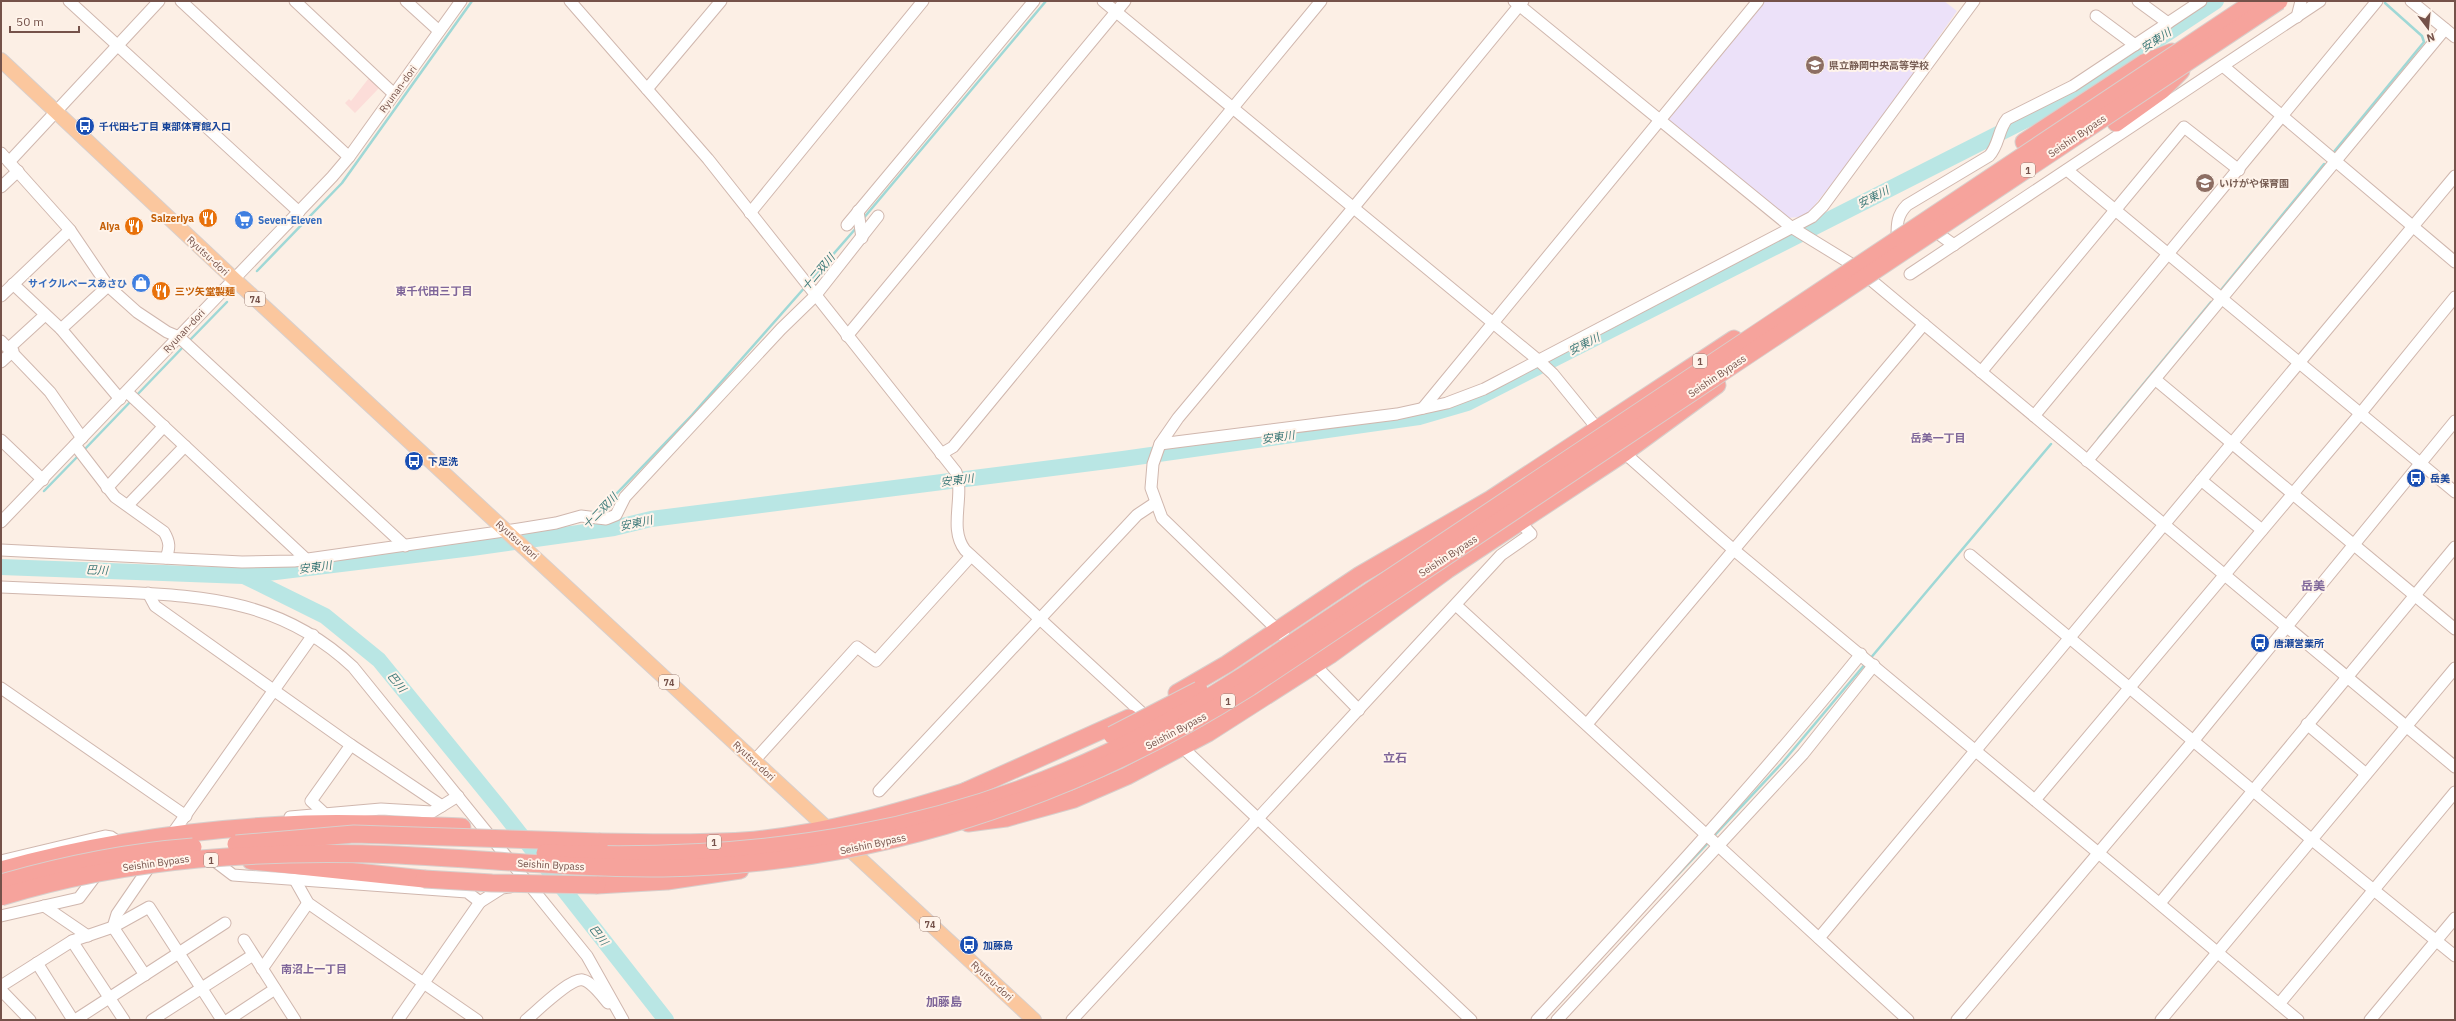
<svg xmlns="http://www.w3.org/2000/svg" width="2456" height="1021" font-family="'IBM Plex Sans','Noto Sans JP',sans-serif">
  <style>
    .commercial { fill: #fcddd9 }
    .education { fill: #ece1f9 }
    .lines { fill: none; stroke-linecap: round; stroke-linejoin: round }
    .stream { stroke: #9fd8d6; stroke-width: 2.5 }
    .river { stroke: #b9e6e4; stroke-width: 16 }
    .minor-casing { stroke: #d0b7ae; stroke-width: 13 }
    .major-casing { stroke: #d8cfcc; stroke-width: 16 }
    .highway-casing { stroke: #d8cfcc; stroke-width: 19 }
    .minor { stroke: #fff; stroke-width: 11 }
    .major { stroke: #fbc79e; stroke-width: 14 }
    .highway { stroke: #f6a39c; stroke-width: 17 }
    .highway-bridge-casing { stroke: #d8cfcc; stroke-width: 19; stroke-linecap: butt }
    .highway-bridge { stroke: #f6a39c; stroke-width: 17 }
    .labels { text-anchor: middle; dominant-baseline: central; stroke-width: 4; stroke-linejoin: round; paint-order: stroke }
    .shield { fill: #fff4eb; stroke: #9e837a; stroke-width: 1 }
    .shield-label { font-size: 9px; font-weight: bold; fill: #75524a }
    .education-label { font-size: 10px; font-weight: bold; fill: #785e54; stroke: #fff4eb; text-anchor: start }
    .street-label { font-size: 10px; fill: #75524a; stroke: #fff4eb }
    .transit-label { font-size: 10px; font-weight: bold; fill: #164399; stroke: #fff4eb; text-anchor: start }
    .food-label { font-size: 10px; font-weight: bold; fill: #c56008; stroke: #fff4eb; text-anchor: end }
    .shop-label { font-size: 10px; font-weight: bold; fill: #366cbe; stroke: #fff4eb; text-anchor: start }
    .water-label { font-size: 11px; font-style: italic; fill: #3e7a79; stroke: #fff4eb }
    .neighbourhood-label { font-size: 11px; font-weight: bold; fill: #7e6599; stroke: #fff4eb }
    .quarter-label { font-size: 12px; font-weight: bold; fill: #7e6599; stroke: #fff4eb }
  </style>
  <rect width="100%" height="100%" fill="#fcefe5"/>
  <polygon class="commercial" points="369,78 379,88 355,113 345,103 349,99 351,101"/>
  <polygon class="education" points="1765,1 1944,1 1957,11 1861,148 1809,212 1799,217 1787,218 1667,119"/>
  <g class="lines">
    <g class="stream">
      <polyline points="2333,153 2424,42 2422,36 2385,3"/>
      <polyline points="862,220 1046,1"/>
      <polyline points="257,271 342,183 472,1"/>
      <polyline points="809,282 857,227"/>
      <polyline points="2221,290 2324,164"/>
      <polyline points="188,342 227,302"/>
      <polyline points="135,397 184,346"/>
      <polyline points="2098,439 2211,302"/>
      <polyline points="84,450 132,400"/>
      <polyline points="44,491 79,455"/>
      <polyline points="597,514 692,415 806,286"/>
      <polyline points="579,533 591,520"/>
      <polyline points="1869,660 2051,444"/>
      <polyline points="1713,837 1782,763 1866,663"/>
      <polyline points="1671,882 1709,842"/>
    </g>
    <g class="river">
      <polyline points="1,567 244,576 325,616 379,660 502,811 666,1020"/>
      <polyline points="244,576 472,548 614,528 651,519 1123,459 1419,417 1467,403 2071,97 2216,1"/>
    </g>
    <g class="minor-casing">
      <g id="minor">
        <polyline points="69,1 299,212"/>
        <polyline points="181,1 349,157"/>
        <polyline points="295,1 394,94"/>
        <polyline points="406,1 439,31"/>
        <path d="M570 1 708 159 956 472C965 497 948 528 965 550L1141 712"/>
        <polyline points="1103,1 1538,360 1553,374 1601,433"/>
        <polyline points="1514,1 1791,227 1853,265 2455,767"/>
        <polyline points="2138,1 2168,23"/>
        <polyline points="2411,1 2455,37"/>
        <polyline points="2096,16 2135,45"/>
        <polyline points="2297,17 2301,1"/>
        <polyline points="2223,66 2455,262"/>
        <polyline points="647,89 721,1"/>
        <polyline points="1,153 70,230 108,286 137,312 167,332 179,337 405,546"/>
        <polyline points="9,162 159,1"/>
        <polyline points="2067,170 2455,492"/>
        <polyline points="1,187 18,171"/>
        <polyline points="858,211 862,238"/>
        <polyline points="750,213 923,1"/>
        <polyline points="847,225 1034,1"/>
        <polyline points="1936,232 1954,245"/>
        <path d="M1897 237C1897 224 1897 215 1907 205L1989 156C1999 146 1998 130 2007 119L2073 86 2201 1"/>
        <polyline points="1910,274 2320,1"/>
        <polyline points="13,284 61,329 120,399"/>
        <polyline points="1,296 70,230"/>
        <polyline points="61,329 108,286"/>
        <polyline points="847,336 1125,1"/>
        <polyline points="1,341 50,392 82,438"/>
        <polyline points="9,348 45,315"/>
        <polyline points="1,362 13,351"/>
        <polyline points="1981,372 2184,127 2239,170"/>
        <polyline points="2156,380 2455,629"/>
        <polyline points="127,392 306,559"/>
        <polyline points="1423,408 1758,1"/>
        <polyline points="2034,416 2377,1"/>
        <polyline points="1,440 43,480"/>
        <polyline points="1160,444 1397,414 1447,403 1484,389 1812,217 1823,206 1974,1"/>
        <path d="M75 445 115 497 164 532C170 542 170 548 166 558"/>
        <path d="M1621 450C1659 483 1695 517 1734 550 1921 707 2111 862 2298 1020"/>
        <polyline points="941,454 953,447 1321,1"/>
        <polyline points="2087,461 2445,29"/>
        <polyline points="2201,480 2262,530"/>
        <polyline points="107,488 164,426"/>
        <polyline points="128,505 185,446"/>
        <polyline points="1,522 332,177 349,157 461,1"/>
        <polyline points="1,550 242,562 294,561 519,529 556,523 581,516 606,519 616,515 625,497 781,329 815,296 878,216"/>
        <polyline points="1970,555 2311,839 2455,956"/>
        <path d="M1 587C40 589 80 590 119 592 210 596 284 602 353 667L587 956 623 1020"/>
        <polyline points="148,593 155,606 351,745 442,806"/>
        <polyline points="1457,606 1908,1020"/>
        <polyline points="1295,647 1162,518 1151,488 1153,464 1160,444 1178,418 1354,207 1523,1"/>
        <polyline points="1311,661 1359,710"/>
        <polyline points="1,688 186,816"/>
        <polyline points="1587,724 1924,324"/>
        <polyline points="2307,724 2366,774"/>
        <polyline points="1182,747 1471,1020"/>
        <polyline points="754,761 857,647 876,661 971,556"/>
        <polyline points="879,791 1137,515 1155,503"/>
        <polyline points="2035,800 2360,414 2455,297"/>
        <polyline points="324,813 311,801 351,745"/>
        <polyline points="290,817 381,809 432,812 458,796"/>
        <polyline points="170,837 313,635"/>
        <polyline points="212,859 233,875 467,892 480,902 502,888 510,887"/>
        <polyline points="1,861 105,836 111,837 120,843"/>
        <polyline points="295,880 308,903 477,1020"/>
        <polyline points="2160,903 2455,547"/>
        <polyline points="44,906 88,936"/>
        <polyline points="1,916 79,898 94,878"/>
        <polyline points="113,927 117,914 152,863"/>
        <polyline points="113,927 145,975"/>
        <polyline points="1819,938 2455,176"/>
        <polyline points="244,940 295,1020"/>
        <polyline points="72,941 124,1020"/>
        <polyline points="37,963 73,1020"/>
        <polyline points="262,969 308,903"/>
        <polyline points="1,986 72,941 113,927 149,907 222,1020"/>
        <polyline points="1,990 30,1020"/>
        <polyline points="2279,1004 2455,792"/>
        <polyline points="75,1020 225,923"/>
        <polyline points="152,1020 253,955"/>
        <polyline points="228,1020 275,989"/>
        <polyline points="398,1020 480,902"/>
        <path d="M526 1020C536 1012 571 977 583 980 592 982 602 996 608 1003"/>
        <polyline points="1072,1020 1501,555 1531,534 1519,521"/>
        <path d="M1537 1020C1648 900 1758 781 1861 654"/>
        <polyline points="1557,1020 1803,754 1874,665"/>
        <polyline points="1957,1020 2194,740 2455,421"/>
        <polyline points="2161,1020 2455,668"/>
        <polyline points="2370,1020 2455,918"/>
      </g>
    </g>
    <g class="major-casing">
      <polyline id="major" points="1,60 234,279 1034,1020"/>
    </g>
    <g class="highway-casing">
      <g id="highway">
        <polyline points="2116,123 2162,90 2181,71"/>
        <polyline points="2024,142 2144,63 2172,52"/>
        <polyline points="1177,693 1227,664 1360,575 1491,499 1734,339"/>
        <polyline points="966,791 1129,718"/>
        <polyline points="968,823 1006,818 1074,799 1127,776 1208,733 1330,655 1447,570 1624,453 1717,385"/>
        <path d="M600 842C648 843 695 844 743 841 822 835 900 812 976 788"/>
        <polyline points="251,861 424,879"/>
        <path d="M1 870C100 842 202 828 305 824 358 822 410 825 462 827"/>
        <polyline points="597,885 667,881 740,870"/>
      </g>
    </g>
    <use href="#minor" class="minor"/>
    <use href="#major" class="major"/>
    <use href="#highway" class="highway"/>
    <g class="highway-bridge-casing">
      <g id="highway-bridge">
        <polyline points="1112,735 1199,690"/>
        <polyline points="236,844 354,834 600,842"/>
        <path d="M545 853C759 863 960 832 1151 731 1183 714 1213 695 1243 676L2255 1"/>
        <polyline points="424,879 492,883 597,885"/>
        <path d="M1 883C64 865 127 852 193 847"/>
        <path d="M1 897C131 857 264 850 398 855 487 859 575 869 663 868 873 865 1073 799 1250 687L2279 1"/>
      </g>
    </g>
    <use href="#highway-bridge" class="highway-bridge"/>
  </g>
  <defs>
    <g id="school-disc" transform="scale(1)"><circle r="9.5" fill="#8d6e63" stroke="#fff4eb"/><path d="M0-5L7-2L0 1L-7-2ZM-4 1L0 2.5L4 1V4Q0 6-4 4Z" fill="#fff"/></g>
    <g id="bus-disc" transform="scale(1)"><circle r="9.5" fill="#1a4fb4" stroke="#fff4eb"/><path d="M-5-6H5V4H4V6H2V4H-2V6H-4V4H-5ZM-3.5-4V0h7V-4ZM-3.5 1.2v1.5H-2V1.2ZM2 1.2v1.5H3.5V1.2Z" fill="#fff"/></g>
    <g id="restaurant-disc" transform="scale(1)"><circle r="9.5" fill="#e8710a" stroke="#fff4eb"/><path d="M-5-6h1v4h1v-4h1v4h1v-4h1v5L-1.5 .5V6h-2V.5L-5-1ZM5-6V6H3V1.5H1.5Q1.5-4 5-6Z" fill="#fff"/></g>
    <g id="supermarket-disc" transform="scale(1)"><circle r="9.5" fill="#3f7fe0" stroke="#fff4eb"/><path d="M-6-5.5h2.5l.6 2H6L4.5 2H-2.5L-4.4-4H-6ZM-1.5 3.2a1.3 1.3 0 1 0 .1 0ZM3 3.2a1.3 1.3 0 1 0 .1 0Z" fill="#fff"/></g>
    <g id="shop-disc" transform="scale(1)"><circle r="9.5" fill="#3f7fe0" stroke="#fff4eb"/><path d="M-5-2.5h2.3a2.7 3.5 0 0 1 5.4 0H5L5.5 6h-11ZM-1.5-2.5h3a1.5 2.3 0 0 0-3 0Z" fill="#fff"/></g>
  </defs>
  <g fill-rule="evenodd">
    <use href="#school-disc" x="1815" y="65"/>
    <use href="#bus-disc" x="85" y="126"/>
    <use href="#school-disc" x="2205" y="183"/>
    <use href="#restaurant-disc" x="208" y="218"/>
    <use href="#supermarket-disc" x="244" y="220"/>
    <use href="#restaurant-disc" x="134" y="226"/>
    <use href="#shop-disc" x="141" y="283"/>
    <use href="#restaurant-disc" x="161" y="291"/>
    <use href="#bus-disc" x="414" y="461"/>
    <use href="#bus-disc" x="2416" y="478"/>
    <use href="#bus-disc" x="2260" y="643"/>
    <use href="#bus-disc" x="969" y="945"/>
  </g>
  <g class="labels">
    <g class="shield">
      <rect x="2021" y="163" width="14" height="14" rx="3"/>
      <rect x="245" y="292" width="20" height="14" rx="3"/>
      <rect x="1693" y="354" width="14" height="14" rx="3"/>
      <rect x="659" y="675" width="20" height="14" rx="3"/>
      <rect x="1221" y="694" width="14" height="14" rx="3"/>
      <rect x="707" y="835" width="14" height="14" rx="3"/>
      <rect x="204" y="853" width="14" height="14" rx="3"/>
      <rect x="920" y="917" width="20" height="14" rx="3"/>
    </g>
    <g class="shield-label">
      <text x="2028" y="170">1</text>
      <text x="255" y="299">74</text>
      <text x="1700" y="361">1</text>
      <text x="669" y="682">74</text>
      <text x="1228" y="701">1</text>
      <text x="714" y="842">1</text>
      <text x="211" y="860">1</text>
      <text x="930" y="924">74</text>
    </g>
    <g class="education-label">
      <text x="1829" y="65">県立静岡中央高等学校</text>
      <text x="2219" y="183">いけがや保育園</text>
    </g>
    <g class="street-label">
      <text transform="translate(398 89) rotate(-54)">Ryunan-dori</text>
      <text transform="translate(2077 136) rotate(-34)">Seishin Bypass</text>
      <text transform="translate(208 256) rotate(43)">Ryutsu-dori</text>
      <text transform="translate(184 331) rotate(-47)">Ryunan-dori</text>
      <text transform="translate(1717 376) rotate(-34)">Seishin Bypass</text>
      <text transform="translate(517 540) rotate(42)">Ryutsu-dori</text>
      <text transform="translate(1448 556) rotate(-33)">Seishin Bypass</text>
      <text transform="translate(1176 731) rotate(-28)">Seishin Bypass</text>
      <text transform="translate(754 761) rotate(43)">Ryutsu-dori</text>
      <text transform="translate(873 844) rotate(-12)">Seishin Bypass</text>
      <text transform="translate(156 863) rotate(-8)">Seishin Bypass</text>
      <text transform="translate(551 865) rotate(3)">Seishin Bypass</text>
      <text transform="translate(992 981) rotate(43)">Ryutsu-dori</text>
    </g>
    <g class="transit-label">
      <text x="99" y="126">千代田七丁目 東部体育館入口</text>
      <text x="428" y="461">下足洗</text>
      <text x="2430" y="478">岳美</text>
      <text x="2274" y="643">唐瀬営業所</text>
      <text x="983" y="945">加藤島</text>
    </g>
    <g class="food-label">
      <text x="194" y="218">Saizeriya</text>
      <text x="120" y="226">Aiya</text>
      <text x="175" y="291" text-anchor="start">三ツ矢堂製麺</text>
    </g>
    <g class="shop-label">
      <text x="258" y="220">Seven-Eleven</text>
      <text x="127" y="283" text-anchor="end">サイクルベースあさひ</text>
    </g>
    <g class="water-label">
      <text transform="translate(2156 40) rotate(-33)">安東川</text>
      <text transform="translate(1873 197) rotate(-27)">安東川</text>
      <text transform="translate(818 272) rotate(-50)">十二双川</text>
      <text transform="translate(1584 344) rotate(-27)">安東川</text>
      <text transform="translate(1278 437) rotate(-8)">安東川</text>
      <text transform="translate(957 480) rotate(-7)">安東川</text>
      <text transform="translate(600 511) rotate(-46)">十二双川</text>
      <text transform="translate(636 523) rotate(-12)">安東川</text>
      <text transform="translate(315 567) rotate(-7)">安東川</text>
      <text transform="translate(97 570) rotate(2)">巴川</text>
      <text transform="translate(397 682) rotate(51)">巴川</text>
      <text transform="translate(599 935) rotate(52)">巴川</text>
    </g>
    <g class="neighbourhood-label">
      <text x="434" y="291">東千代田三丁目</text>
      <text x="1938" y="438">岳美一丁目</text>
      <text x="314" y="969">南沼上一丁目</text>
    </g>
    <g class="quarter-label">
      <text x="2313" y="585">岳美</text>
      <text x="1395" y="757">立石</text>
      <text x="944" y="1001">加藤島</text>
    </g>
  </g>
  <rect width="2456" height="1021" fill="none" stroke="#75524a" stroke-width="4"/>
  <g transform="translate(2428 28) rotate(164)" stroke="#fff4eb" stroke-width="3" paint-order="stroke">
  <path d="M0-3L7 15L0 10L-7 15Z" fill="#75524a"/>
  <text y="-6" font-size="11" font-weight="bold" text-anchor="middle" fill="#75524a">N</text>
  </g>
  <path d="M10 26v6h69v-6" fill="none" stroke="#75524a" stroke-width="2"/>
  <text x="16" y="26" font-size="12" fill="#75524a" stroke="#fff4eb" stroke-width="3" paint-order="stroke">50 m</text>
</svg>
